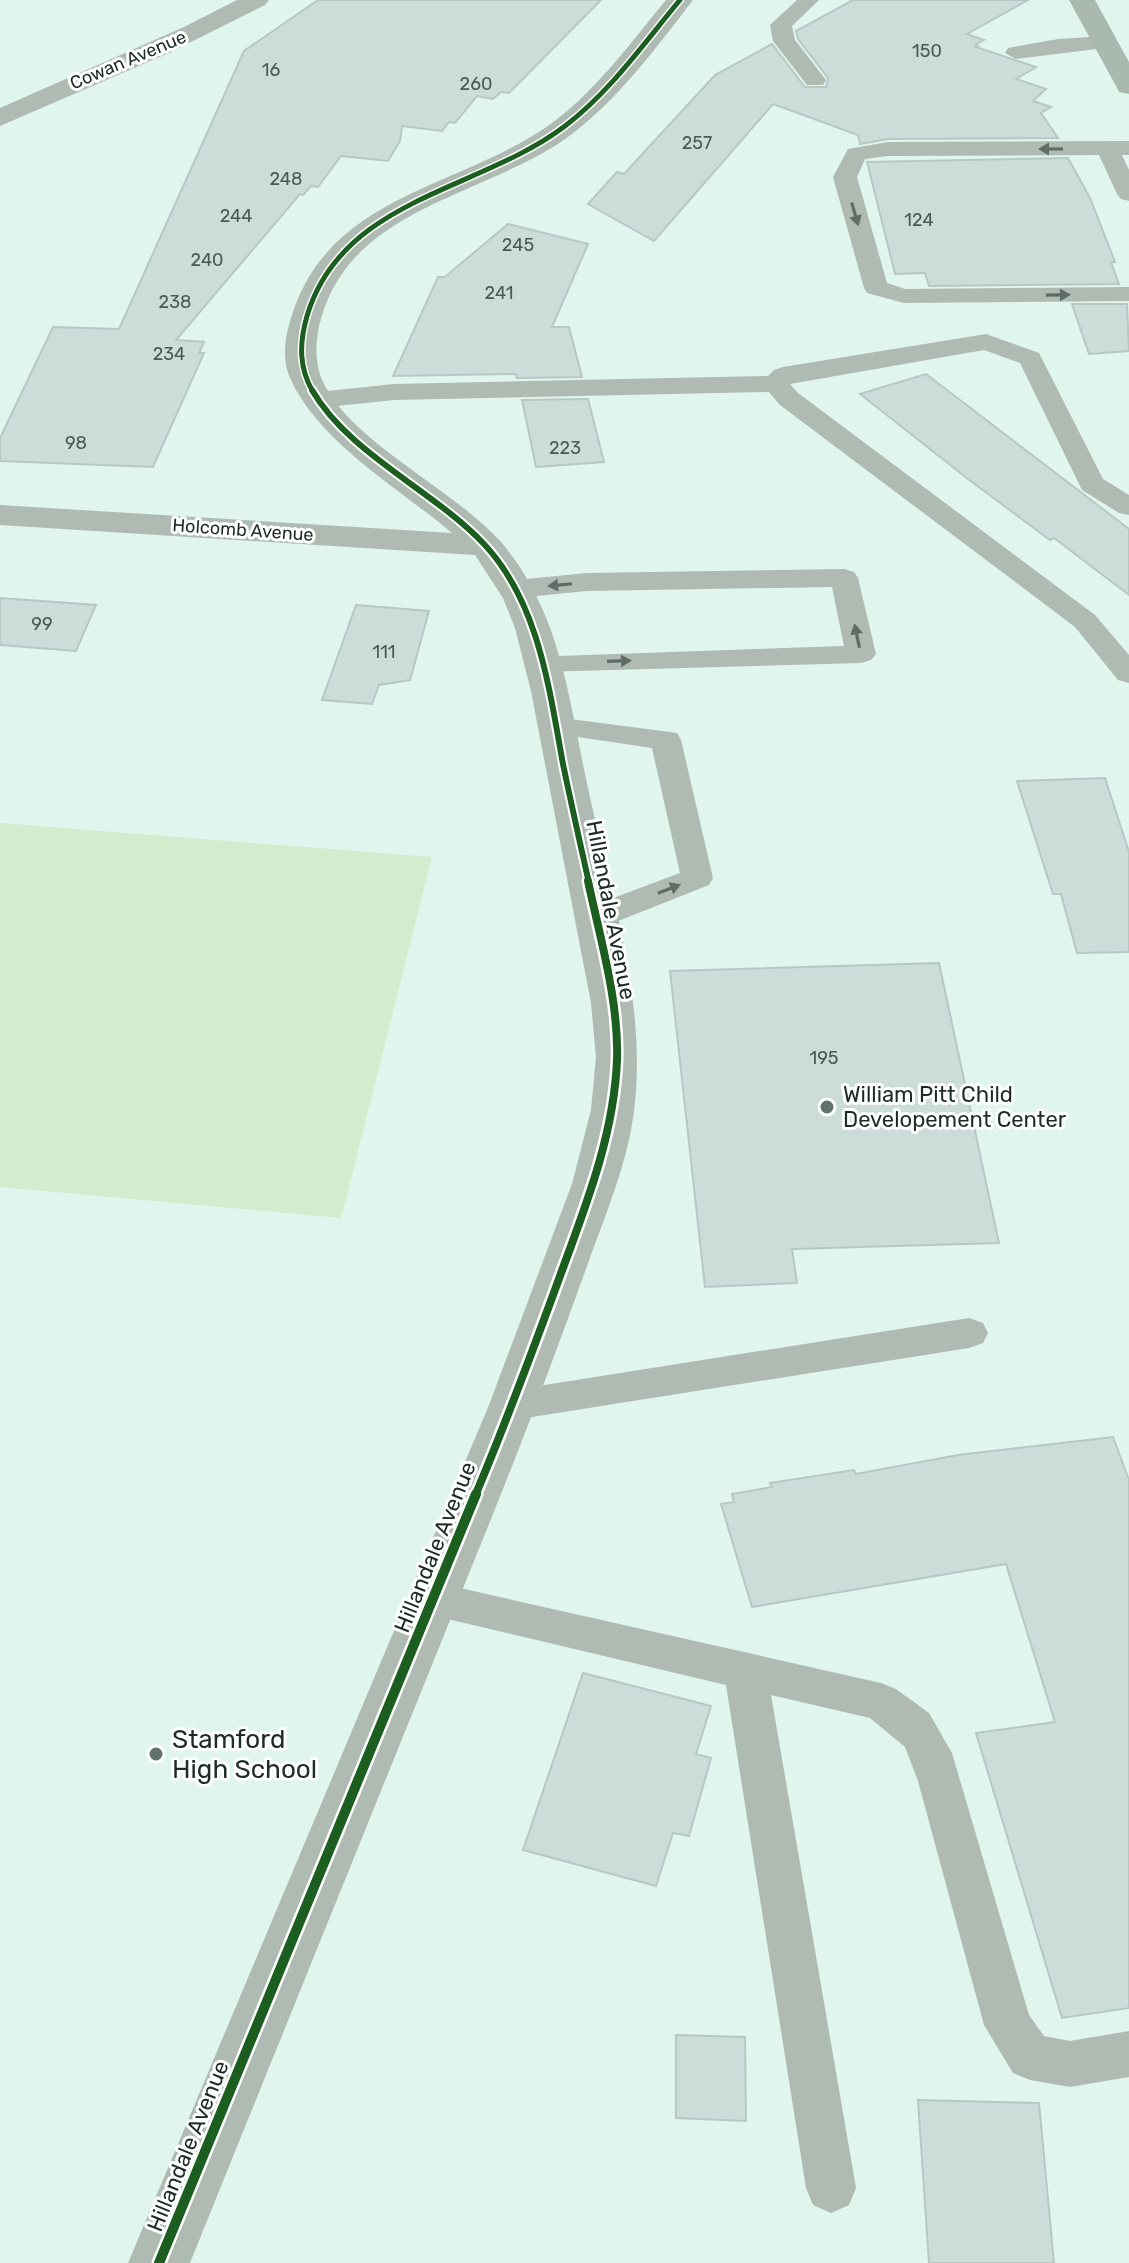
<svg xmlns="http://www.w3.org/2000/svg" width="1129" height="2263" font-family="Rubik,sans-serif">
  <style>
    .green { fill: #d3eccd }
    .building { fill: #ccddd9; stroke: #b7c8c4; stroke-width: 2 }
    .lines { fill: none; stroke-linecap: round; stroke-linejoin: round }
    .lane { fill: #aebab2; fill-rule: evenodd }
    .street { fill: #aebab2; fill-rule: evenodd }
    .secondary { fill: #aab9b0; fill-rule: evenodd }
    .cycleway-far3-casing { stroke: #fff; stroke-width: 8 }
    .cycleway-far2-casing { stroke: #fff; stroke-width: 10 }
    .cycleway-far1-casing { stroke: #fff; stroke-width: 13 }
    .cycleway-casing { stroke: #fff; stroke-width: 15 }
    .cycleway-far3 { stroke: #1b5e20; stroke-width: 5 }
    .cycleway-far2 { stroke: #1b5e20; stroke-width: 6 }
    .cycleway-far1 { stroke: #1b5e20; stroke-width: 8 }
    .cycleway { stroke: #1b5e20; stroke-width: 10 }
    .oneway { fill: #5e6c66 }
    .poi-dot { fill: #61726c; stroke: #fff; stroke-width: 3 }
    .labels { text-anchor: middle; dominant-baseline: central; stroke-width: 6; stroke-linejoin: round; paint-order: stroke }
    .number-label { font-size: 18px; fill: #4a5954 }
    .far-street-label { font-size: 18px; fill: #1d2c27; stroke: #fff }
    .street-label { font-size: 22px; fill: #1d2c27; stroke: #fff }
    .poi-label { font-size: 22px; fill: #1d2c27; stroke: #fff; text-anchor: start }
    .near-poi-label { font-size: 26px; fill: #1d2c27; stroke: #fff; text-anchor: start }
  </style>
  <rect width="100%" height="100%" fill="#e0f5ed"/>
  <polygon class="green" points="0,823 432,857 341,1218 0,1187"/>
  <g class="building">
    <polygon points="318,0 601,0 509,93 501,92 493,99 477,96 455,123 449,122 442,131 402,126 400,141 388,161 341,156 318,187 311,186 303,195 300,194 176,340 204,342 199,353 204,353 153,467 0,461 0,438 53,327 119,329 244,51"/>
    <polygon points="853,0 1028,0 967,34 984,40 975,45 978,46 976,47 1036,67 1016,79 1046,89 1033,101 1051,107 1041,113 1058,138 888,139 860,144 858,135 773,104 654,241 588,204 617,172 624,174 715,75 772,44 805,87 826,87 828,78 798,39 796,31"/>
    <polygon points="1068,158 1090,198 1115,262 1111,262 1119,284 929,286 925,273 895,274 867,162"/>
    <polygon points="508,224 588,244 552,327 569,327 582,377 517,378 516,374 393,376 438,277 445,277"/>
    <polygon points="1072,304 1127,304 1129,351 1089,354"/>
    <polygon points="926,374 1129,529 1129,595 1054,538 1050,540 968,479 860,394"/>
    <polygon points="588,399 604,462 536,467 522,400"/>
    <polygon points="0,598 96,605 76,651 0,645"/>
    <polygon points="356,605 429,611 410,680 379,685 372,704 322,700"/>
    <polygon points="1105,778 1129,852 1129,952 1077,953 1061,894 1053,894 1017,781"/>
    <polygon points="939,963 999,1243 792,1249 797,1283 705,1287 670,971"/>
    <polygon points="1113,1437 1129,1480 1129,2008 1062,2018 976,1733 1055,1722 1006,1564 752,1607 721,1504 734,1502 732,1494 772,1487 770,1483 854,1470 856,1474 958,1455"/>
    <polygon points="583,1673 711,1706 696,1754 711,1758 689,1836 673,1833 656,1886 523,1850"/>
    <polygon points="676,2035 745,2037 746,2121 676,2118"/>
    <polygon points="918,2100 1039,2103 1054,2263 929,2263"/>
  </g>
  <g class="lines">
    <g class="lane">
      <polygon points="797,0 819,0 792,26 795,40 826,80 823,85 807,85 773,41 770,25"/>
      <polygon points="1105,36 1116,42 1113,47 1016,59 1005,53 1008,48 1058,39"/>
      <polygon points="1129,141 1129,155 1122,155 1129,170 1129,201 1121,199 1117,194 1099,155 888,156 865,159 857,177 887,283 905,289 1129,287 1129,301 904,303 867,293 864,288 833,177 848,149 888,142"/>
      <polygon points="986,334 1039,353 1103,479 1129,495 1129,515 1119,513 1082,490 1020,363 984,350 790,384 798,393 1095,615 1129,655 1129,683 1118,680 1075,627 780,405 769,392 394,400 318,408 309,406 305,400 309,394 318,392 394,384 768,376 774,370 783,367"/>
      <polygon points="844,569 854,572 858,578 876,654 871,660 861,663 541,672 530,669 526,663 530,657 844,646 832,587 587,591 516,598 506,595 502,589 506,583 516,580 587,573"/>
      <polygon points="555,717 677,733 681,740 713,878 709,885 608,925 596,928 584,925 579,917 584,909 680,873 652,748 544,732 540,726 544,720"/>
      <polygon points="969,1318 983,1323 988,1333 983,1343 969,1348 513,1420 499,1416 493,1405 499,1394 513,1390"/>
      <polygon points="433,1582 881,1683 896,1689 929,1713 952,1753 1029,2015 1044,2036 1070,2041 1129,2031 1129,2077 1070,2087 1030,2080 1013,2073 984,2025 918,1781 905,1747 870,1718 771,1695 856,2188 849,2205 831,2213 813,2205 806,2188 726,1685 418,1612 412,1600 418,1588"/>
    </g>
    <g class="street">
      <polygon points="237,0 269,0 265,5 171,52 0,126 0,108 184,27"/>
      <path d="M666 0H693C656 48 617 101 568 137 482 199 342 207 318 332 315 350 316 368 324 384 353 443 455 490 501 542 530 576 548 616 560 659 573 706 580 754 591 802 613 898 645 1002 635 1102 630 1158 606 1213 587 1266 557 1350 526 1432 493 1514 392 1764 291 2013 190 2263H128L489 1405 572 1184 591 1110 596 1057 591 1003 531 691 515 628 503 598 475 555 0 525V505L452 533C400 489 320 443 291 380 281 360 285 336 292 315 331 191 467 188 556 120 599 87 632 41 666 0Z"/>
    </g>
    <polygon class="secondary" points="1069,0 1095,0 1129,62 1129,94 1119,92 1116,86"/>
    <g class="cycleway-far3-casing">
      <path id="cycleway-far3" d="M313 392C299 368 299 344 307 316 342 198 480 191 565 126 610 92 644 43 680 0"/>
    </g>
    <g class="cycleway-far2-casing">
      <path id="cycleway-far2" d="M312 390C349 454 433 490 484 544 539 603 549 688 563 764 571 803 580 843 589 883"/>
    </g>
    <g class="cycleway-far1-casing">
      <path id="cycleway-far1" d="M475 1496C506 1423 533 1350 560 1276 586 1205 614 1135 617 1060 619 1001 600 938 588 881"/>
    </g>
    <g class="cycleway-casing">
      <polyline id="cycleway" points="159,2263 476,1494"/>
    </g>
    <use href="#cycleway-far3" class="cycleway-far3"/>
    <use href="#cycleway-far2" class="cycleway-far2"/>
    <use href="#cycleway-far1" class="cycleway-far1"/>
    <use href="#cycleway" class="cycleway"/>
  </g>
  <defs><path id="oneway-solid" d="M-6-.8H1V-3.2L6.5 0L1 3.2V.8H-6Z" transform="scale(2)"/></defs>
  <g class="oneway">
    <use href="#oneway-solid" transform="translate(1051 149) rotate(180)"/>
    <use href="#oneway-solid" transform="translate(855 214) rotate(74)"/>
    <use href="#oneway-solid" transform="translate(1058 295) rotate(-1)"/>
    <use href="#oneway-solid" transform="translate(560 585) rotate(174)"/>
    <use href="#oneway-solid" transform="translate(857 636) rotate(-102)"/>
    <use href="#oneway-solid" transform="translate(619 661) rotate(-2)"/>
    <use href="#oneway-solid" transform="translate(669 889) rotate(-21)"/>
  </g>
  <g class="poi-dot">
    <circle cx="827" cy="1107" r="8"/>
    <circle cx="156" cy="1754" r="8"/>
  </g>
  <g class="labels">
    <g class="number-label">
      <text x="927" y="51">150</text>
      <text x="271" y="70">16</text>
      <text x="476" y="84">260</text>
      <text x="697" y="143">257</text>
      <text x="286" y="179">248</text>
      <text x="236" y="216">244</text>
      <text x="919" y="220">124</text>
      <text x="518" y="245">245</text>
      <text x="207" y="260">240</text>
      <text x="499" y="293">241</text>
      <text x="175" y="302">238</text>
      <text x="169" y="354">234</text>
      <text x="76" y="443">98</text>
      <text x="565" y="448">223</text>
      <text x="42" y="624">99</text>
      <text x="384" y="652">111</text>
      <text x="824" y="1058">195</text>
    </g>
    <g class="far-street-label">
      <text transform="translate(128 60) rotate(-23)">Cowan Avenue</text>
      <text transform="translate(243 530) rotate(4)">Holcomb Avenue</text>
    </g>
    <g class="street-label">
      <text transform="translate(611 910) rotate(79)">Hillandale Avenue</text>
      <text transform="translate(435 1547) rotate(-68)">Hillandale Avenue</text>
      <text transform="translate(188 2146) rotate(-68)">Hillandale Avenue</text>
    </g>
    <g class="poi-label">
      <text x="843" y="1094">William Pitt Child<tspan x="843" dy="25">Developement Center</tspan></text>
    </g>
    <g class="near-poi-label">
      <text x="172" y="1739">Stamford<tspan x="172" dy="30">High School</tspan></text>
    </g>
  </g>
</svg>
